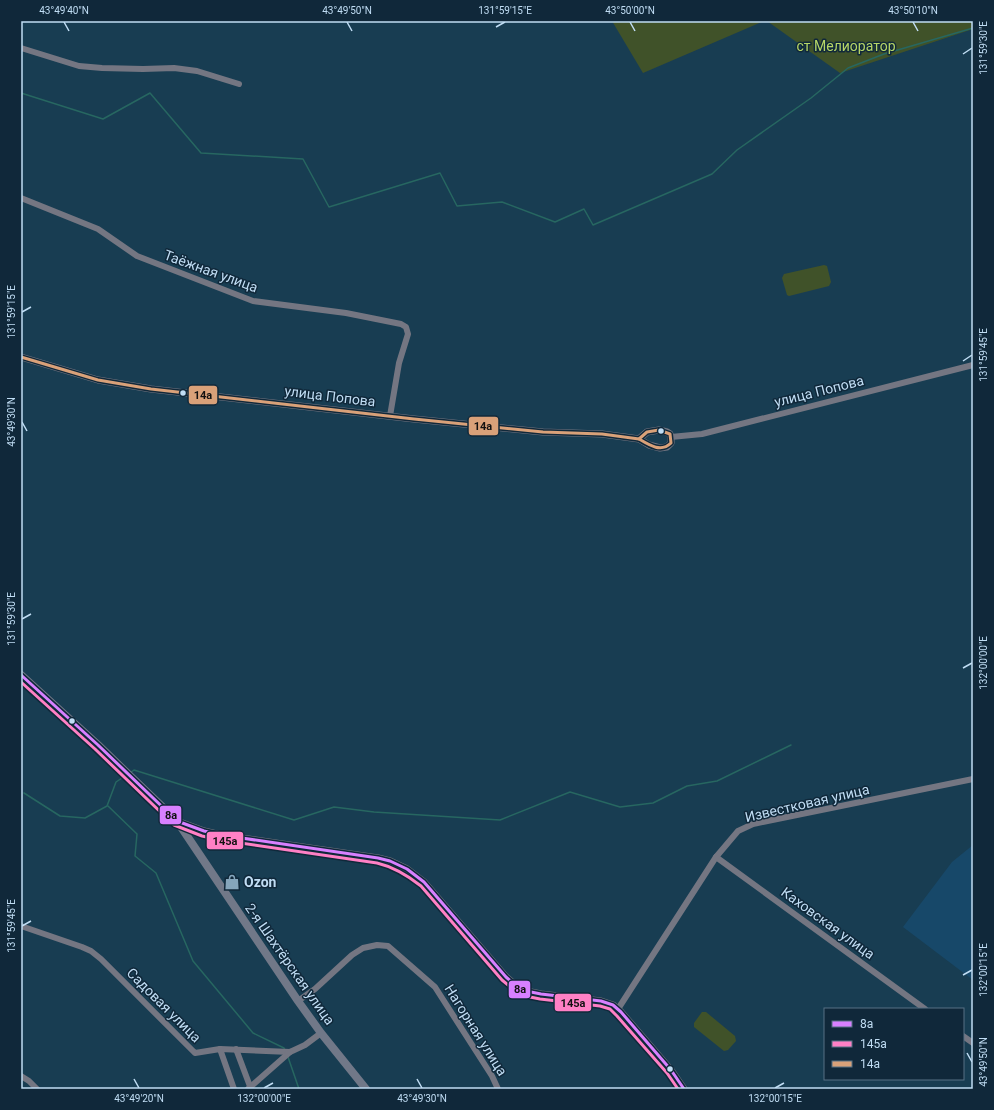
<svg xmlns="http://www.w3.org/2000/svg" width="994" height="1110" font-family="Roboto,sans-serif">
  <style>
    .built { fill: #174869 }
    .green { fill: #405229 }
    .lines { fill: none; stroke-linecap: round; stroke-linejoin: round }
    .stream { stroke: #276761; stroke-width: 1.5 }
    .minor { stroke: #747682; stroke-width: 6 }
    .tertiary { stroke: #747682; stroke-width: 7 }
    .secondary { stroke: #717888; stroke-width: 8 }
    .bus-1-casing { stroke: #10283a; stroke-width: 6 }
    .bus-2-casing { stroke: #10283a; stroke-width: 6 }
    .bus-3-casing { stroke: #10283a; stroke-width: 6 }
    .bus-1 { stroke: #d880ff; stroke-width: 3 }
    .bus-2 { stroke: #ff80c5; stroke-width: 3 }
    .bus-3 { stroke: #d9a179; stroke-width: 3 }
    .ticks { fill: none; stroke: #c0ddf4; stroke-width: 1.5 }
    .bus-dot { fill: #c0ddf4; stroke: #10283a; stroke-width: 1.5 }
    .labels { text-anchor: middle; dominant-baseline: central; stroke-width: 3; stroke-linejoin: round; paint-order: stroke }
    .park-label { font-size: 14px; fill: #b6d666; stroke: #10283a }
    .street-label { font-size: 14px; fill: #c0ddf4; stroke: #10283a }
    .poi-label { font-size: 14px; font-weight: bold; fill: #c0ddf4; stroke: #10283a; text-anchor: start }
    .line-badge { stroke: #10283a; stroke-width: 1.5 }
    .pale-badge-label { font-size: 11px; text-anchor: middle; font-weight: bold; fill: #111 }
    .neatline { fill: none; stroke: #c0ddf4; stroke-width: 1.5 }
    .ticks-label { font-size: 10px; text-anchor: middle; fill: #c0ddf4 }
  </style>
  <rect width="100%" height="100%" fill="#183d52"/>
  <polygon class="built" points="973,845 973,980 903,927 952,862"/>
  <g class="green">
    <polygon points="612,21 764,21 643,73"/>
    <polygon points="767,21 973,21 973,29 840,73"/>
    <polygon points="824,265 827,266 831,282 829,286 789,296 787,295 782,278 784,274"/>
    <polygon points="702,1012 706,1012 735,1036 736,1041 728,1050 724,1051 694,1027 694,1023"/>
  </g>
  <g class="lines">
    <g class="stream">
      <polyline points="21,93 103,119 150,93 201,153 303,159 329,207 440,173 457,206 502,202 555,222 584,209 593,225 712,174 737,150 811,98 848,68 884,54 973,28"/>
      <polyline points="130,773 134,770 294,820 334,807 374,812 500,820 570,792 620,807 653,803 687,786 717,781 791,745"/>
      <polyline points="24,793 60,816 85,818 107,806 116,782 125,776"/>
      <polyline points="108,806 137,834 135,856 156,873 193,961 253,1033 284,1048 285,1050"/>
      <polyline points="288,1057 299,1089"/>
    </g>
    <g class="minor">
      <polyline points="21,48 79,66 102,68 143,69 174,68 197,71 239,84"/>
      <polyline points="21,198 98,229 137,256 253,301 346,313 401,324 406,327 408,334 399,363 390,416"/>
      <polyline points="671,437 702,434 973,365"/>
      <polyline points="716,857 925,1009"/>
      <polyline points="21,926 82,947 91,951 101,959 195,1053 220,1049 290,1052 305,1045 321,1033"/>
      <polyline points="298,1001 315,989 352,955 363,948 377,945 388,946 435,987 492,1076 498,1089"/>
      <polyline points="618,1009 716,857 738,831 753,824 973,779"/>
      <polyline points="963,1036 973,1043"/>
      <polyline points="220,1049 234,1089"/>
      <polyline points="236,1049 251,1089"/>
      <polyline points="21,1076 29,1081 37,1089"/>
      <polyline points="248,1089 290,1052"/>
    </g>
    <g class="tertiary">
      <polyline points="21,357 98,380 151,389 414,419 543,432 602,434 639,439 649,445 660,448 667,447 671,443 671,440 670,434 667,432 659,430 647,432 639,439"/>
      <polyline points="177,821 204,831 221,835 378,858 390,861 407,869 424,882 506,977 521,990 541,994 601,1001 613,1005 621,1012 671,1070 684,1089"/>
    </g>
    <polyline class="secondary" points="21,675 98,745 177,821 298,1001 321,1033 366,1089"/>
    <g class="bus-1-casing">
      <polyline id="bus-1" points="21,675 98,745 177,821 204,831 221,835 378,858 390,861 407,869 424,882 506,977 521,990 541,994 601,1001 613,1005 621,1012 671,1070 684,1089"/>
    </g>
    <g class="bus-2-casing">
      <path id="bus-2" d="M21 682 95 749 174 825 202 836 220 840 377 863C394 867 407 875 421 886L502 980 520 995 540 999 600 1006 610 1009 617 1016 667 1073 678 1089"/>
    </g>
    <g class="bus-3-casing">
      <g id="bus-3">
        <polyline points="21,357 98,380 151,389 414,419 543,432 602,434 639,439"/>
        <path d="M659 430 670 434 671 443C661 453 649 445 639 439L647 432Z"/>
      </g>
    </g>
    <use href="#bus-1" class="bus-1"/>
    <use href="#bus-2" class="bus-2"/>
    <use href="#bus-3" class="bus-3"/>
  </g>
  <path class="ticks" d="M64 22 69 31M347 22 352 31M630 22 635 31M913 22 918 31M496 27 505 22M963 54 972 48M22 312 31 307M963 361 972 355M22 422 27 431M22 619 31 614M963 668 972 663M22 926 31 921M963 975 972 970M967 1053 972 1062M134 1079 139 1088M417 1079 422 1088M264 1088 273 1083M775 1088 784 1083"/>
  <defs>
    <g id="shop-bare" transform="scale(1.2)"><path d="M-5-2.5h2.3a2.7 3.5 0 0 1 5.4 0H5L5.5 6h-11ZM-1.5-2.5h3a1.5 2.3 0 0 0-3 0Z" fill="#85a5bb" stroke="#10283a" stroke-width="2.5" paint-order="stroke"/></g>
  </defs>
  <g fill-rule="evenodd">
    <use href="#shop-bare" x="232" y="882"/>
  </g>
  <g class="bus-dot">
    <circle cx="183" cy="393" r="3.5"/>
    <circle cx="661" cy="431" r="3.5"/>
    <circle cx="72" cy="721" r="3.5"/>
    <circle cx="670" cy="1069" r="3.5"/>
  </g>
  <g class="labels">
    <g class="park-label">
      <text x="846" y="46">ст Мелиоратор</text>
    </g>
    <g class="street-label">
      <text transform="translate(211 271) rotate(20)">Таёжная улица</text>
      <text transform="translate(819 391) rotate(-14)">улица Попова</text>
      <text transform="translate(330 396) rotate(7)">улица Попова</text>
      <text transform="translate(807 803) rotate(-13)">Известковая улица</text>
      <text transform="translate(828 923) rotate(36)">Каховская улица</text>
      <text transform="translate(290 964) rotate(55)">2-я Шахтёрская улица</text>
      <text transform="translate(164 1005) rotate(45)">Садовая улица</text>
      <text transform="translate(476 1030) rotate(58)">Нагорная улица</text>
    </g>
    <g class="poi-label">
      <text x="244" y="882">Ozon</text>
    </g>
  </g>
  <g class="line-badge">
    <rect x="188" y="385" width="30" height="20" rx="4" fill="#d9a179"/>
    <rect x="468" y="416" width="31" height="20" rx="4" fill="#d9a179"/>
    <rect x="159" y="805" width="23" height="20" rx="4" fill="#d880ff"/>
    <rect x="206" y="831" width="38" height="19" rx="4" fill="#ff80c5"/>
    <rect x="508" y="980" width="23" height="19" rx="4" fill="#d880ff"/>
    <rect x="554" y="993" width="38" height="19" rx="4" fill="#ff80c5"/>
  </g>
  <g class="pale-badge-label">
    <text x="203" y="399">14а</text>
    <text x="483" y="430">14а</text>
    <text x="171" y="819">8а</text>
    <text x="225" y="845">145а</text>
    <text x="520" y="993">8а</text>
    <text x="573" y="1007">145а</text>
  </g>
  <rect width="994" height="1110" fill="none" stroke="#10283a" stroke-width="44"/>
  <rect x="824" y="1008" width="140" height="72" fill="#10283a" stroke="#567084"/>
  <rect x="832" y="1021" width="20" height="6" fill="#d880ff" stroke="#567084"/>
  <text x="860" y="1028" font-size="12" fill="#c0ddf4">8а</text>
  <rect x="832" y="1041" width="20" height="6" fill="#ff80c5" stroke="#567084"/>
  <text x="860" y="1048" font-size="12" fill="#c0ddf4">145а</text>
  <rect x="832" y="1061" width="20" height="6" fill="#d9a179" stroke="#567084"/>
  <text x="860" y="1068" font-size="12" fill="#c0ddf4">14а</text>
  <rect x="22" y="22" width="950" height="1066" class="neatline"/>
  <g class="ticks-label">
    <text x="64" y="14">43°49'40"N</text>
    <text x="347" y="14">43°49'50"N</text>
    <text x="505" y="14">131°59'15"E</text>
    <text x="630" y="14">43°50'00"N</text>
    <text x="913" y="14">43°50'10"N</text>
    <text transform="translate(983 48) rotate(-90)" y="4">131°59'30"E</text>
    <text transform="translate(11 312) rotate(-90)" y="4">131°59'15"E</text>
    <text transform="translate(983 355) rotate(-90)" y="4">131°59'45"E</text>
    <text transform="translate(11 422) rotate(-90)" y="4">43°49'30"N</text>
    <text transform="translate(11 619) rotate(-90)" y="4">131°59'30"E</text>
    <text transform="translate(983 663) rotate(-90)" y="4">132°00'00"E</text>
    <text transform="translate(11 926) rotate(-90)" y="4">131°59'45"E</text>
    <text transform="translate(983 970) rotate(-90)" y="4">132°00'15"E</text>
    <text transform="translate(983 1062) rotate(-90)" y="4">43°49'50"N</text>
    <text x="139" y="1102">43°49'20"N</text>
    <text x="264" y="1102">132°00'00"E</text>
    <text x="422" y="1102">43°49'30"N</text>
    <text x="775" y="1102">132°00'15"E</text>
  </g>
</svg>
